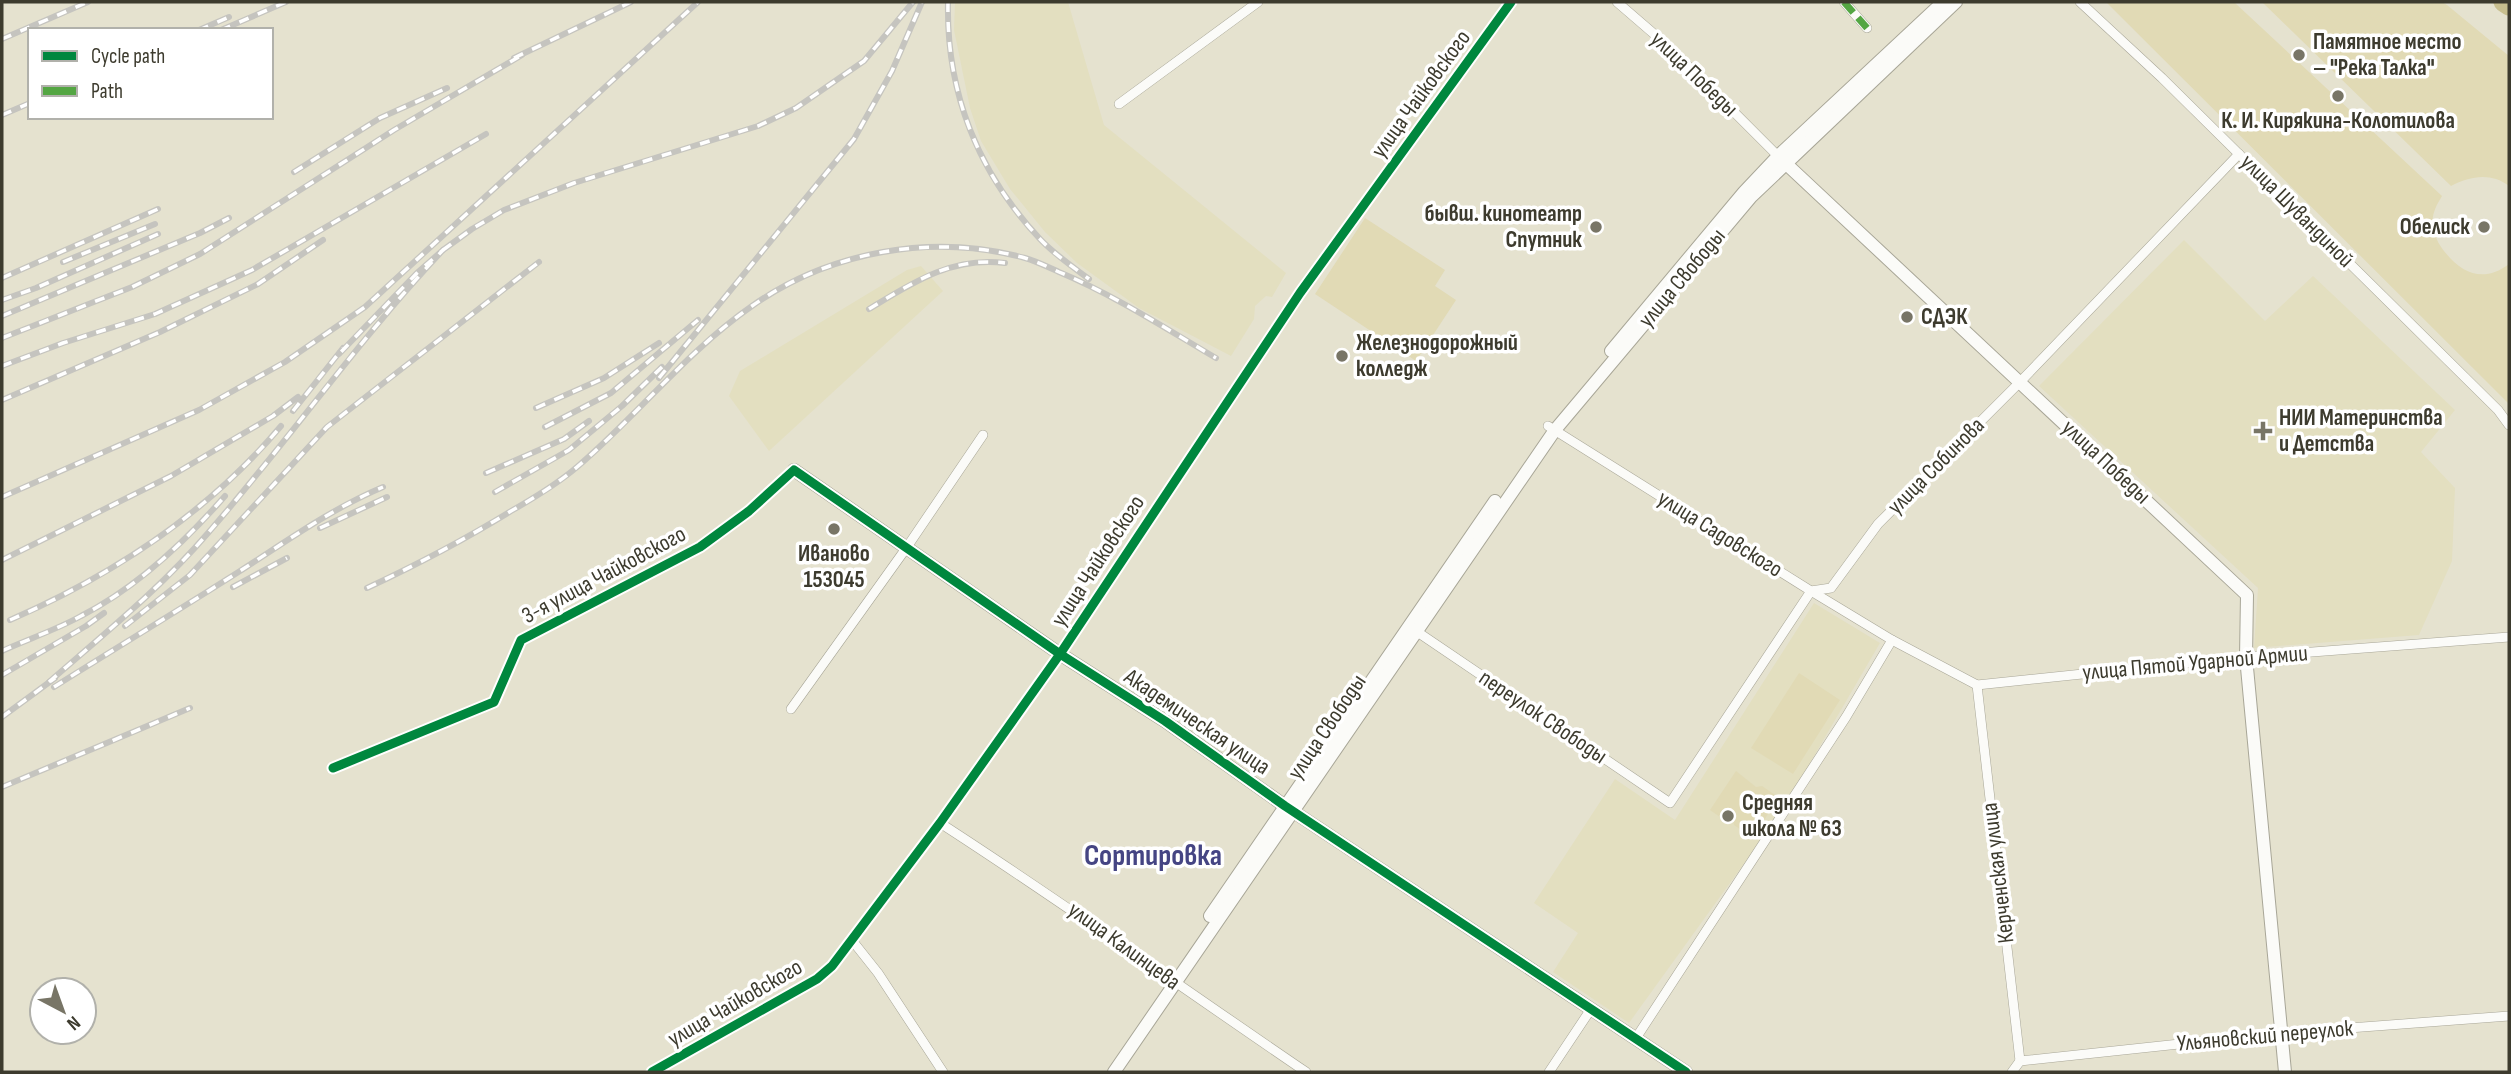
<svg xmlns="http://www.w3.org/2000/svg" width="2511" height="1074" font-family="'Sofia Sans Condensed',sans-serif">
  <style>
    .built { fill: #e3dfc0 }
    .green { fill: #e1dab5 }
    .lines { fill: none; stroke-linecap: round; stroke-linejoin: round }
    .river { stroke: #c8bf8e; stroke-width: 19 }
    .street-casing { stroke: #a8a697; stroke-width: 10 }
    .secondary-casing { stroke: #a8a697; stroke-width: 14 }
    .street { stroke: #fbfbf8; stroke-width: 9 }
    .secondary { stroke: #fbfbf8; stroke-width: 12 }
    .rail-casing { stroke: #c5c4bf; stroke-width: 6 }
    .rail { stroke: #fff; stroke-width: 3.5; stroke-dasharray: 10; stroke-linecap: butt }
    .quiet { stroke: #54a643; stroke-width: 7; stroke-dasharray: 14 7; stroke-linecap: butt }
    .cycleway-casing { stroke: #fff; stroke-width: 13 }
    .cycleway { stroke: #00873e; stroke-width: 9 }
    .poi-dot { fill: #787566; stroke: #fff; stroke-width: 2.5 }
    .labels { text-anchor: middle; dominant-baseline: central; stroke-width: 7; stroke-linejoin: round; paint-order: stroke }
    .poi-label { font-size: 23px; font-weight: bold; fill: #3d3b2e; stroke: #fff; text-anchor: start }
    .street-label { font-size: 23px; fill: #3d3b2e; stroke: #fff }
    .district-label { font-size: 30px; font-weight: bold; fill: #454583; stroke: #fff }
  </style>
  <rect width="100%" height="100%" fill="#e5e2cf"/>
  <g class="built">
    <polygon points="955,2 1068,2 1104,125 1286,273 1272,297 1266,296 1255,306 1254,319 1231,356 1139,308 1077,263 1045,232 1010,189 981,141 970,108 954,30"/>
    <polygon points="2184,240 2265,321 2313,276 2455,410 2421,452 2455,488 2452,561 2419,635 2254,648 2258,588 2039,386"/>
    <polygon points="921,266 943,291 769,451 729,396 740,371 907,270"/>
    <polygon points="1814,603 1880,643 1782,811 1629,1023 1553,972 1578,933 1534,903 1615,779 1675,820"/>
  </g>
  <g class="green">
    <path d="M2106 2H2234L2442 196C2436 206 2431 215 2433 227 2434 235 2439 245 2444 251 2462 274 2484 283 2509 264V404Z"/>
    <path d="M2262 2H2442L2447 5 2509 56V186C2491 172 2470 176 2451 186Z"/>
    <polygon points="1365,218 1445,270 1435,286 1456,300 1416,361 1315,294"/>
    <polygon points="1799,673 1840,700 1793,774 1751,748"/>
    <path d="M1736 771 1756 787 1762 786 1775 795C1775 807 1760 828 1749 835L1734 825 1733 820 1730 824 1710 810Z"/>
  </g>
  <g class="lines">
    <polyline class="river" points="2503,2 2509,6"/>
    <g class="street-casing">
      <g id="street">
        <polyline points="1617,2 1668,46 1778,156"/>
        <polyline points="1844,2 1867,28"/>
        <polyline points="2080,2 2162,78 2498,410 2509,425"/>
        <polyline points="1119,104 1258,2"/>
        <polyline points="1548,426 1811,591 1892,640 1977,685 2246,657 2509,637"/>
        <polyline points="1416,631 1670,803 1811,591 1831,588 1878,524 2020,382 2239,154"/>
        <polyline points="1977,685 2020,1061"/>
        <polyline points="791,709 907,547 983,435"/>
        <polyline points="333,768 494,702 521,640 700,547 749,511 794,470"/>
        <path d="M940 823C1064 903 1184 989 1306 1072"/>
        <polyline points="851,939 878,973 943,1072"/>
        <polyline points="1636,1038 1846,717 1892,640"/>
        <polyline points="2020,1061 2282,1033 2509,1016"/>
        <polyline points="652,1072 817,979 832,966 940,823 1060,654 1300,293 1511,2"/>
        <polyline points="1549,1072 1591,1009"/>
        <polyline points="2012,1072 2020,1061"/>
      </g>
    </g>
    <g class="secondary-casing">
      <g id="secondary">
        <polyline points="1781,159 2247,595 2246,657 2285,1072"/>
        <polyline points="1611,351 1744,192 1778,156 1943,2"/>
        <polyline points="794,470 1060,654 1165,721 1285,806 1686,1072"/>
        <polyline points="1210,916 1495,501"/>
        <polyline points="1114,1072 1555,430 1751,197 1956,2"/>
      </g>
    </g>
    <use href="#street" class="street"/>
    <use href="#secondary" class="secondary"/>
    <g class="rail-casing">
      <g id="rail">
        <path d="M948 2C946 92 978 173 1040 239 1054 254 1073 267 1089 279"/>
        <polyline points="199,30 229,17"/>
        <polyline points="221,30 286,2"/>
        <polyline points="2,39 88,2"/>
        <polyline points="514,58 631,2"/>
        <polyline points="2,115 30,103"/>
        <polyline points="294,172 380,118 447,88"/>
        <polyline points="443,250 472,229 504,210 574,183 758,126 796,108 864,61 913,2"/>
        <polyline points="63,262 155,224"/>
        <polyline points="2,278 158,209"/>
        <polyline points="2,300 36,288 158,234"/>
        <path d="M869 309C912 283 952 256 1005 263"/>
        <polyline points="2,316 200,233 229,218"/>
        <polyline points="2,338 132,287 200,254 394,130 522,55"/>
        <polyline points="2,366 63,343 155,314 252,270 486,134"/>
        <polyline points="659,378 854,139 892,71 922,2"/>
        <polyline points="2,400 160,332 258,284 323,240"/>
        <polyline points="536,408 604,378 659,343"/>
        <polyline points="293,411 343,348"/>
        <polyline points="545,427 611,393 698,320"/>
        <polyline points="486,473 564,439 589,421"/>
        <polyline points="495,492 569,450 622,406 662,367"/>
        <polyline points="2,497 199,410 285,362 365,307 698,2"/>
        <polyline points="320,528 387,497"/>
        <polyline points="2,560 171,476 273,416 298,397"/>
        <polyline points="233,587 287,558"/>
        <path d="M367 588C416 565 464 540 511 511 534 498 557 484 577 467 637 416 687 351 752 306 830 251 932 233 1025 258 1036 261 1048 267 1059 272 1114 295 1165 328 1216 358"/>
        <path d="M10 620C113 575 208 513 281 426"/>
        <polyline points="125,626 190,575 327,427 539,262"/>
        <path d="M2 651C28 639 56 630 81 616 136 588 184 543 225 496"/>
        <polyline points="2,675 86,626 104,613"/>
        <path d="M49 682C104 634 161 588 208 533 289 440 359 339 443 250L417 273 339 354"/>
        <path d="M54 687C116 648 179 610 240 571 287 541 331 509 383 487"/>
        <polyline points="2,717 55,678"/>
        <polyline points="2,787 190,708"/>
      </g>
    </g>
    <use href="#rail" class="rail"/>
    <polyline class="quiet" points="1844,2 1867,28"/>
    <g class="cycleway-casing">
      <g id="cycleway">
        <polyline points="333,768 494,702 521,640 700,547 749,511 794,470 1060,654 1165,721 1285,806 1686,1072"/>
        <polyline points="652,1072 817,979 832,966 940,823 1060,654 1300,293 1511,2"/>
      </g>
    </g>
    <use href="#cycleway" class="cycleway"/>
  </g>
  <g class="poi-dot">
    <circle cx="2299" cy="55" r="7"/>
    <circle cx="2338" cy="96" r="7"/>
    <circle cx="1596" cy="227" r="7"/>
    <circle cx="2484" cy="227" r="7"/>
    <circle cx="1907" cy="317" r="7"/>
    <circle cx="1342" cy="356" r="7"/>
    <path d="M2259.5 420.5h7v7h7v7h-7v7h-7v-7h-7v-7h7z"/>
    <circle cx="834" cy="529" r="7"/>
    <circle cx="1728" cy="816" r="7"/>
  </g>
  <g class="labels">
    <g class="poi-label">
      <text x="2313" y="42">Памятное место<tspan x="2313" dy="26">– "Река Талка"</tspan></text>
      <text x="2338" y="121" text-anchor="middle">К. И. Кирякина-Колотилова</text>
      <text x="1582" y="214" text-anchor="end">бывш. кинотеатр<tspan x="1582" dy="26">Спутник</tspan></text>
      <text x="2470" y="227" text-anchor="end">Обелиск</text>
      <text x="1921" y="317">СДЭК</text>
      <text x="1356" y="343">Железнодорожный<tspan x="1356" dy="26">колледж</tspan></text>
      <text x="2279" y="418">НИИ Материнства<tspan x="2279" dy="26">и Детства</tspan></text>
      <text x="834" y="554" text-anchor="middle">Иваново<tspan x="834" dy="26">153045</tspan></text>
      <text x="1742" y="803">Средняя<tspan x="1742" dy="26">школа № 63</tspan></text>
    </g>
    <g class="street-label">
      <text transform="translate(1694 74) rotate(44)">улица Победы</text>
      <text transform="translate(1421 94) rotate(-54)">улица Чайковского</text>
      <text transform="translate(2297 211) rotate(45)">улица Шувандиной</text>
      <text transform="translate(1682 278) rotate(-50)">улица Свободы</text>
      <text transform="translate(2106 462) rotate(43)">улица Победы</text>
      <text transform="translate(1936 466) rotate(-45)">улица Собинова</text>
      <text transform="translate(1720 534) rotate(32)">улица Садовского</text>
      <text transform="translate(1098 561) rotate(-57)">улица Чайковского</text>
      <text transform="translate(604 575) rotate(-28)">3-я улица Чайковского</text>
      <text transform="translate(2195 663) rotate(-5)">улица Пятой Ударной Армии</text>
      <text transform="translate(1543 717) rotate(34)">переулок Свободы</text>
      <text transform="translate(1197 722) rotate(34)">Академическая улица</text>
      <text transform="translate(1327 727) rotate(-56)">улица Свободы</text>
      <text transform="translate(1998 873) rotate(-97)">Керченская улица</text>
      <text transform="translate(1124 946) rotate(36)">улица Калинцева</text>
      <text transform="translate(735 1003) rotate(-30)">улица Чайковского</text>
      <text transform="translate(2265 1036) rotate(-5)">Ульяновский переулок</text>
    </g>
    <g class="district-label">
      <text x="1153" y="856">Сортировка</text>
    </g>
  </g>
  <rect width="2511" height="1074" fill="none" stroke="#3d3b2e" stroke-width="7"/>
  <rect x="28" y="28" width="245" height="91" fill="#ffffff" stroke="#b1b1ab" stroke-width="2"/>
  <rect x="42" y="51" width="35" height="10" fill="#00873e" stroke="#b1b1ab" stroke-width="2"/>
  <text x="91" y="63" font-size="21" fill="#3d3b2e">Cycle path</text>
  <rect x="42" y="86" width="35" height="10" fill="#54a643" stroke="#b1b1ab" stroke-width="2"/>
  <text x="91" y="98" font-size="21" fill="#3d3b2e">Path</text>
  <g transform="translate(63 1011) rotate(139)"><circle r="33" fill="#ffffff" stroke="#b1b1ab" stroke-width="2"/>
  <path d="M0-5L12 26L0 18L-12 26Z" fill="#787566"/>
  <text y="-10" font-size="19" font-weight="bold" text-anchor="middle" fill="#3d3b2e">N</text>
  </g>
</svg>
